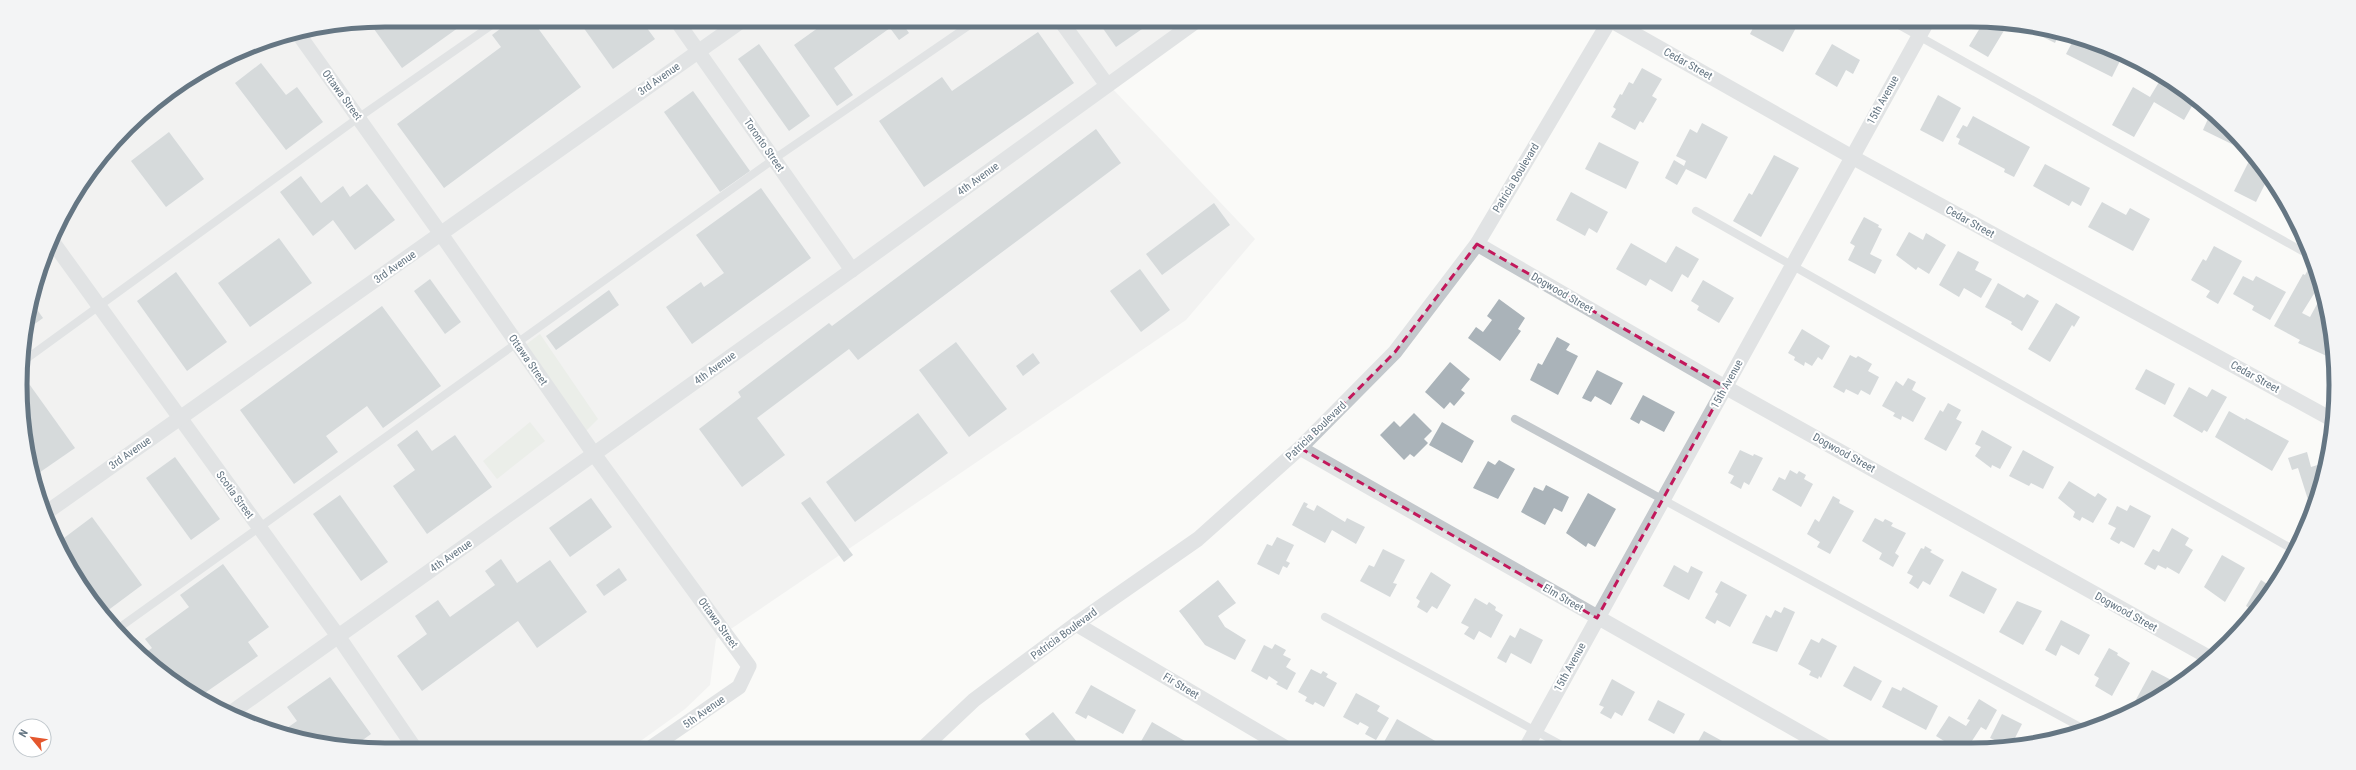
<svg xmlns="http://www.w3.org/2000/svg" width="2356" height="770" font-family="'Roboto Condensed',sans-serif">
  <style>
    .built { fill: #e8e9e9 }
    .green { fill: #dadfd7 }
    .building { fill: #aab3b9 }
    .lines { fill: none; stroke-linecap: round; stroke-linejoin: round }
    .lane { stroke: #c3c8cc; stroke-width: 8 }
    .street { stroke: #c3c8cc; stroke-width: 15 }
    .marked { fill: none; stroke: #c2185b; stroke-width: 3; stroke-dasharray: 8 5; stroke-linejoin: round }
    .labels { text-anchor: middle; dominant-baseline: central; stroke-width: 4; stroke-linejoin: round; paint-order: stroke }
    .street-label { font-size: 11px; fill: #657683; stroke: #fff }
    .rim { fill: none; stroke: #657683; stroke-width: 5 }
  </style>
  <rect width="100%" height="100%" fill="#fafaf8"/>
  <polygon class="built" points="385,20 1199,20 1108,84 1255,239 1186,320 716,639 710,685 685,709 628,750 385,750 314,743 245,722 182,688 127,643 82,588 32,479 21,409 23,338 58,223 96,163 144,111 246,48 314,27"/>
  <g class="green">
    <polygon points="540,334 598,419 586,431 524,346"/>
    <polygon points="530,422 545,441 497,479 483,461"/>
  </g>
  <g class="building">
    <polygon points="385,20 469,20 402,68 369,22"/>
    <polygon points="512,20 532,20 581,87 444,188 397,124 501,47 492,35"/>
    <polygon points="578,20 641,20 655,39 613,69"/>
    <polygon points="829,20 900,20 909,33 899,40 890,28 834,68 853,95 837,106 794,45"/>
    <polygon points="1097,20 1155,20 1116,47"/>
    <polygon points="1757,20 1795,20 1799,22 1783,52 1750,34"/>
    <polygon points="1979,21 2008,24 1988,57 1969,46 1983,23"/>
    <polygon points="2029,26 2042,27 2060,32 2055,43 2027,29"/>
    <polygon points="1038,32 1074,83 924,187 879,121 942,77 952,91"/>
    <polygon points="2075,37 2111,48 2123,55 2112,77 2066,54"/>
    <polygon points="759,44 810,116 789,131 738,59"/>
    <polygon points="1832,44 1860,60 1853,74 1846,70 1837,87 1815,74"/>
    <polygon points="261,63 286,95 297,87 323,122 286,150 235,83"/>
    <polygon points="1642,68 1662,79 1652,96 1657,99 1643,123 1640,121 1635,130 1611,117 1616,109 1613,107 1620,94 1622,95 1629,82 1633,84"/>
    <polygon points="2162,77 2174,84 2175,82 2196,99 2184,120 2154,102 2134,137 2112,125 2133,87 2150,97"/>
    <polygon points="693,91 750,171 720,192 664,112"/>
    <polygon points="1938,95 1961,108 1943,142 1920,130"/>
    <polygon points="2211,112 2229,127 2248,152 2203,130"/>
    <polygon points="1973,116 2030,147 2014,177 2004,172 2005,169 1958,144 1960,139 1956,137 1963,125 1967,127"/>
    <polygon points="1702,123 1728,137 1706,179 1686,169 1677,185 1665,178 1674,160 1684,166 1686,161 1676,156 1690,129 1697,133"/>
    <polygon points="1096,129 1121,163 858,360 849,349 757,418 785,455 742,487 699,429 741,397 738,392 829,323 832,326"/>
    <polygon points="169,132 204,179 166,207 131,161"/>
    <polygon points="1599,142 1639,162 1626,189 1585,169"/>
    <polygon points="1774,155 1799,168 1761,237 1733,221 1749,193 1752,195"/>
    <polygon points="2252,155 2269,176 2256,202 2234,191"/>
    <polygon points="2045,164 2090,188 2081,206 2072,201 2069,206 2033,186"/>
    <polygon points="301,176 321,203 343,186 350,197 367,184 395,220 355,250 333,220 313,236 280,192"/>
    <polygon points="761,188 811,258 692,344 666,307 701,282 704,287 724,273 696,235"/>
    <polygon points="1571,192 1608,212 1597,233 1589,228 1585,236 1556,220"/>
    <polygon points="2102,202 2126,215 2130,208 2150,219 2133,251 2088,227"/>
    <polygon points="1214,203 1230,225 1162,275 1146,254"/>
    <polygon points="1864,217 1879,225 1878,227 1882,229 1870,254 1882,260 1875,274 1848,260 1855,246 1850,243"/>
    <polygon points="1909,232 1923,240 1926,233 1946,245 1929,274 1918,267 1916,270 1896,255"/>
    <polygon points="279,238 312,283 250,327 218,283"/>
    <polygon points="1631,243 1666,263 1676,246 1699,259 1688,278 1682,274 1672,292 1650,279 1646,286 1616,269"/>
    <polygon points="2214,246 2242,261 2218,304 2206,297 2210,291 2191,280 2203,259 2206,261"/>
    <polygon points="1958,251 1979,262 1975,270 1992,279 1981,298 1964,288 1959,297 1939,285"/>
    <polygon points="2309,268 2316,272 2320,284 2302,313 2310,317 2322,295 2323,296 2329,314 2333,351 2329,357 2298,343 2300,340 2274,326 2303,274 2305,275"/>
    <polygon points="1140,269 1170,310 1141,332 1110,291"/>
    <polygon points="176,272 227,342 187,371 137,301"/>
    <polygon points="2243,276 2253,281 2256,276 2286,292 2270,320 2252,310 2254,306 2233,294"/>
    <polygon points="430,279 461,322 445,334 414,291"/>
    <polygon points="1703,280 1734,298 1719,323 1697,310 1699,306 1691,301"/>
    <polygon points="1998,283 2024,298 2027,294 2039,301 2022,331 2011,324 2012,322 1985,307"/>
    <polygon points="609,290 619,305 556,350 546,336"/>
    <polygon points="1499,299 1525,318 1518,329 1521,331 1500,361 1468,338 1476,327 1483,332 1492,320 1487,316"/>
    <polygon points="2056,303 2080,317 2074,327 2072,325 2050,362 2028,349"/>
    <polygon points="33,304 43,318 25,331"/>
    <polygon points="382,306 441,386 383,428 367,406 326,436 338,452 294,484 240,410"/>
    <polygon points="1802,329 1830,346 1822,360 1818,357 1812,366 1805,362 1804,366 1794,360 1795,357 1788,353"/>
    <polygon points="1557,337 1570,344 1566,350 1578,356 1558,395 1530,380 1538,363 1542,365"/>
    <polygon points="956,342 1007,409 969,437 919,370"/>
    <polygon points="1033,353 1040,363 1023,376 1016,366"/>
    <polygon points="1850,355 1856,358 1858,356 1872,364 1868,371 1879,377 1870,395 1861,390 1858,395 1846,389 1844,393 1833,387"/>
    <polygon points="1450,362 1470,379 1461,390 1465,393 1454,406 1450,402 1444,409 1425,392"/>
    <polygon points="2146,369 2175,384 2165,405 2135,389"/>
    <polygon points="1597,370 1623,383 1611,405 1595,396 1591,402 1582,398"/>
    <polygon points="22,374 75,448 33,477 21,409"/>
    <polygon points="1908,378 1916,382 1912,390 1926,398 1913,422 1902,416 1901,420 1893,416 1895,413 1882,406 1896,381 1903,386"/>
    <polygon points="2189,387 2207,397 2212,389 2227,397 2207,432 2204,430 2202,433 2173,416"/>
    <polygon points="1643,395 1675,412 1664,432 1641,420 1639,424 1630,419"/>
    <polygon points="1948,403 1961,410 1956,419 1962,422 1946,451 1924,439 1940,410 1943,412"/>
    <polygon points="2229,411 2245,420 2246,418 2289,441 2272,471 2215,437"/>
    <polygon points="918,413 948,453 855,522 826,482"/>
    <polygon points="1414,413 1432,431 1424,439 1428,443 1414,457 1410,454 1404,460 1380,435 1394,421 1400,427"/>
    <polygon points="1442,422 1474,441 1462,463 1429,445"/>
    <polygon points="417,430 432,451 455,435 492,487 427,534 393,486 415,470 397,445"/>
    <polygon points="1982,430 2012,447 2000,469 1992,465 1991,468 1975,456 1981,447 1975,444"/>
    <polygon points="1740,450 1753,456 1754,454 1763,458 1749,485 1744,482 1741,489 1730,483 1734,476 1728,473"/>
    <polygon points="2023,450 2054,467 2043,489 2031,483 2029,486 2009,476"/>
    <polygon points="2307,452 2311,467 2324,463 2325,466 2310,506 2298,468 2292,470 2288,458"/>
    <polygon points="175,457 220,519 191,540 146,478"/>
    <polygon points="1499,460 1515,469 1498,499 1473,488 1488,461 1495,465"/>
    <polygon points="1790,470 1797,474 1799,471 1806,475 1804,479 1813,484 1801,507 1772,490 1779,477 1785,480"/>
    <polygon points="2069,481 2095,497 2098,493 2107,499 2093,523 2082,517 2080,521 2073,517 2075,512 2058,498"/>
    <polygon points="1546,485 1569,497 1562,512 1554,508 1545,525 1521,512 1534,487 1543,491"/>
    <polygon points="1588,493 1616,509 1595,547 1588,543 1586,547 1566,533"/>
    <polygon points="340,495 388,562 361,581 313,514"/>
    <polygon points="1833,496 1840,500 1839,503 1854,511 1830,554 1817,547 1820,542 1807,534 1815,519 1819,522"/>
    <polygon points="810,497 853,555 844,562 801,503"/>
    <polygon points="591,498 612,527 570,557 549,528"/>
    <polygon points="1304,502 1308,504 1306,507 1314,511 1317,505 1345,522 1347,518 1365,527 1356,544 1332,530 1325,543 1292,525"/>
    <polygon points="2130,505 2151,516 2134,548 2121,541 2119,544 2110,539 2116,528 2108,524 2117,506 2127,511"/>
    <polygon points="92,517 142,585 103,614 82,588 60,541"/>
    <polygon points="1875,518 1883,522 1885,519 1893,523 1891,526 1906,533 1895,553 1899,556 1893,567 1879,559 1882,553 1862,541"/>
    <polygon points="2172,528 2189,538 2185,545 2193,550 2179,574 2167,567 2166,569 2158,565 2155,570 2144,564 2153,549 2159,552"/>
    <polygon points="1277,537 1294,545 1286,561 1290,563 1287,568 1283,566 1279,575 1257,564 1267,544 1272,546"/>
    <polygon points="1925,546 1932,550 1930,552 1944,560 1930,585 1923,581 1918,589 1909,583 1913,576 1907,573 1921,548 1924,549"/>
    <polygon points="1383,549 1405,560 1393,583 1397,584 1390,597 1360,581 1369,565 1374,567"/>
    <polygon points="2222,555 2245,568 2225,602 2204,587"/>
    <polygon points="501,559 517,583 550,560 587,612 537,648 518,621 422,691 397,656 427,634 415,616 438,600 450,617 495,585 485,571"/>
    <polygon points="223,564 269,627 248,642 258,656 199,697 182,688 142,655 152,648 145,639 189,607 180,595"/>
    <polygon points="1674,565 1688,573 1691,566 1703,572 1689,600 1663,586"/>
    <polygon points="619,568 627,580 604,596 596,585"/>
    <polygon points="1962,571 1997,589 1984,614 1949,596"/>
    <polygon points="1431,572 1451,585 1437,609 1432,606 1427,613 1417,607 1420,601 1416,598"/>
    <polygon points="1218,580 1236,603 1218,616 1225,627 1246,640 1235,660 1205,645 1179,611"/>
    <polygon points="2261,580 2270,586 2252,610 2246,606"/>
    <polygon points="1721,581 1747,595 1730,627 1717,620 1715,624 1705,618 1718,594 1715,592"/>
    <polygon points="1475,598 1487,605 1489,602 1496,607 1495,610 1503,615 1491,638 1479,631 1474,640 1464,634 1469,627 1461,623"/>
    <polygon points="2017,601 2042,611 2023,645 1999,632"/>
    <polygon points="1784,607 1795,612 1777,652 1752,643 1766,615 1771,618 1775,610 1781,613"/>
    <polygon points="2061,620 2090,635 2079,655 2061,645 2056,656 2045,650"/>
    <polygon points="1520,628 1543,640 1531,664 1511,653 1506,663 1497,658 1510,635 1515,638"/>
    <polygon points="1822,638 1837,646 1821,678 1819,676 1818,679 1809,675 1811,671 1798,664 1811,639 1819,643"/>
    <polygon points="1275,644 1286,650 1283,655 1291,659 1286,667 1296,673 1287,690 1276,684 1278,682 1269,676 1267,680 1251,671 1264,645 1272,649"/>
    <polygon points="2109,648 2118,653 2117,655 2130,663 2112,696 2095,686 2099,678 2094,675"/>
    <polygon points="1854,666 1882,681 1871,701 1843,686"/>
    <polygon points="1311,669 1321,674 1323,671 1328,674 1326,677 1337,683 1324,707 1315,702 1313,705 1305,701 1307,697 1298,692"/>
    <polygon points="2152,670 2177,683 2137,709 2132,707"/>
    <polygon points="330,677 371,734 353,747 314,743 280,733 297,721 287,707"/>
    <polygon points="1612,679 1635,692 1622,716 1615,712 1611,719 1600,713 1604,707 1599,705"/>
    <polygon points="1091,685 1136,710 1123,734 1088,715 1086,719 1075,713"/>
    <polygon points="1892,687 1901,691 1903,687 1938,706 1926,730 1882,707"/>
    <polygon points="1356,693 1380,706 1377,711 1389,718 1376,740 1365,734 1369,727 1360,722 1358,725 1343,717"/>
    <polygon points="1979,699 1997,710 1986,730 1981,727 1968,747 1949,747 1949,744 1936,736 1949,716 1966,726 1970,720 1967,719"/>
    <polygon points="1658,700 1685,714 1674,734 1648,720"/>
    <polygon points="1053,712 1077,742 1068,749 1037,749 1025,734"/>
    <polygon points="2002,714 2022,724 2013,742 2022,746 1994,747 1997,741 1990,738"/>
    <polygon points="1397,719 1437,742 1433,748 1395,748 1384,742"/>
    <polygon points="1152,722 1197,748 1145,749 1139,745"/>
    <polygon points="1704,731 1724,742 1721,747 1695,747"/>
  </g>
  <g class="lines">
    <g class="lane">
      <polyline points="1890,20 2311,256"/>
      <polyline points="1696,211 2294,550"/>
      <polyline points="22,362 358,118 499,20"/>
      <polyline points="1515,419 2082,728"/>
      <polyline points="1325,617 1567,748"/>
      <polyline points="116,630 774,159 977,20"/>
    </g>
    <g class="street">
      <polyline points="676,20 852,270"/>
      <polyline points="1060,20 1107,85"/>
      <polyline points="1610,20 1852,157 2333,420"/>
      <polyline points="297,32 441,234 594,454 749,666 739,687 649,749"/>
      <polyline points="52,241 338,636 416,750"/>
      <polyline points="1477,244 1725,387 2212,659"/>
      <polyline points="1300,448 1826,747"/>
      <polyline points="47,512 743,20"/>
      <polyline points="1076,624 1286,748"/>
      <polyline points="229,714 852,270 1198,20"/>
      <polyline points="1526,748 1928,20"/>
      <polyline points="922,749 974,700 1076,624 1198,539 1300,448 1395,352 1477,244 1610,20"/>
    </g>
  </g>
  <path d="M0 0H2356V770H0ZM1477 244 1725 387 1597 618 1300 448 1395 352Z" fill="#fafaf8" fill-opacity=".55" fill-rule="evenodd"/>
  <path class="marked" d="M1477 244 1725 387 1597 618 1300 448 1395 352Z"/>
  <g class="labels">
    <g class="street-label">
      <text transform="translate(1688 64) rotate(29)">Cedar Street</text>
      <text transform="translate(659 79) rotate(-35)">3rd Avenue</text>
      <text transform="translate(342 95) rotate(54)">Ottawa Street</text>
      <text transform="translate(1883 100) rotate(-61)">15th Avenue</text>
      <text transform="translate(764 145) rotate(55)">Toronto Street</text>
      <text transform="translate(1516 178) rotate(-59)">Patricia Boulevard</text>
      <text transform="translate(978 179) rotate(-36)">4th Avenue</text>
      <text transform="translate(1970 222) rotate(29)">Cedar Street</text>
      <text transform="translate(395 267) rotate(-35)">3rd Avenue</text>
      <text transform="translate(1562 293) rotate(30)">Dogwood Street</text>
      <text transform="translate(528 360) rotate(55)">Ottawa Street</text>
      <text transform="translate(715 368) rotate(-36)">4th Avenue</text>
      <text transform="translate(2255 377) rotate(29)">Cedar Street</text>
      <text transform="translate(1727 384) rotate(-61)">15th Avenue</text>
      <text transform="translate(1316 431) rotate(-44)">Patricia Boulevard</text>
      <text transform="translate(130 453) rotate(-35)">3rd Avenue</text>
      <text transform="translate(1844 453) rotate(29)">Dogwood Street</text>
      <text transform="translate(235 495) rotate(54)">Scotia Street</text>
      <text transform="translate(451 556) rotate(-35)">4th Avenue</text>
      <text transform="translate(1563 598) rotate(30)">Elm Street</text>
      <text transform="translate(2126 612) rotate(29)">Dogwood Street</text>
      <text transform="translate(718 623) rotate(54)">Ottawa Street</text>
      <text transform="translate(1064 634) rotate(-36)">Patricia Boulevard</text>
      <text transform="translate(1570 667) rotate(-61)">15th Avenue</text>
      <text transform="translate(1181 686) rotate(31)">Fir Street</text>
      <text transform="translate(704 712) rotate(-35)">5th Avenue</text>
    </g>
  </g>
  <path d="M0 0H2356V770H0ZM385 27H1971A358 358 0 0 1 2329 385V385A358 358 0 0 1 1971 743H385A358 358 0 0 1 27 385V385A358 358 0 0 1 385 27Z" fill="#f3f4f5" fill-rule="evenodd"/>
  <path class="rim" d="M385 27H1971A358 358 0 0 1 2329 385V385A358 358 0 0 1 1971 743H385A358 358 0 0 1 27 385V385A358 358 0 0 1 385 27Z"/>
  <g transform="translate(32 738) rotate(299)"><circle r="19" fill="#ffffff" stroke="#c1c8cd"/>
  <path d="M0-3L7 15L0 10L-7 15Z" fill="#e4572e"/>
  <text y="-6" font-size="11" font-weight="bold" text-anchor="middle" fill="#657683">N</text>
  </g>
</svg>
